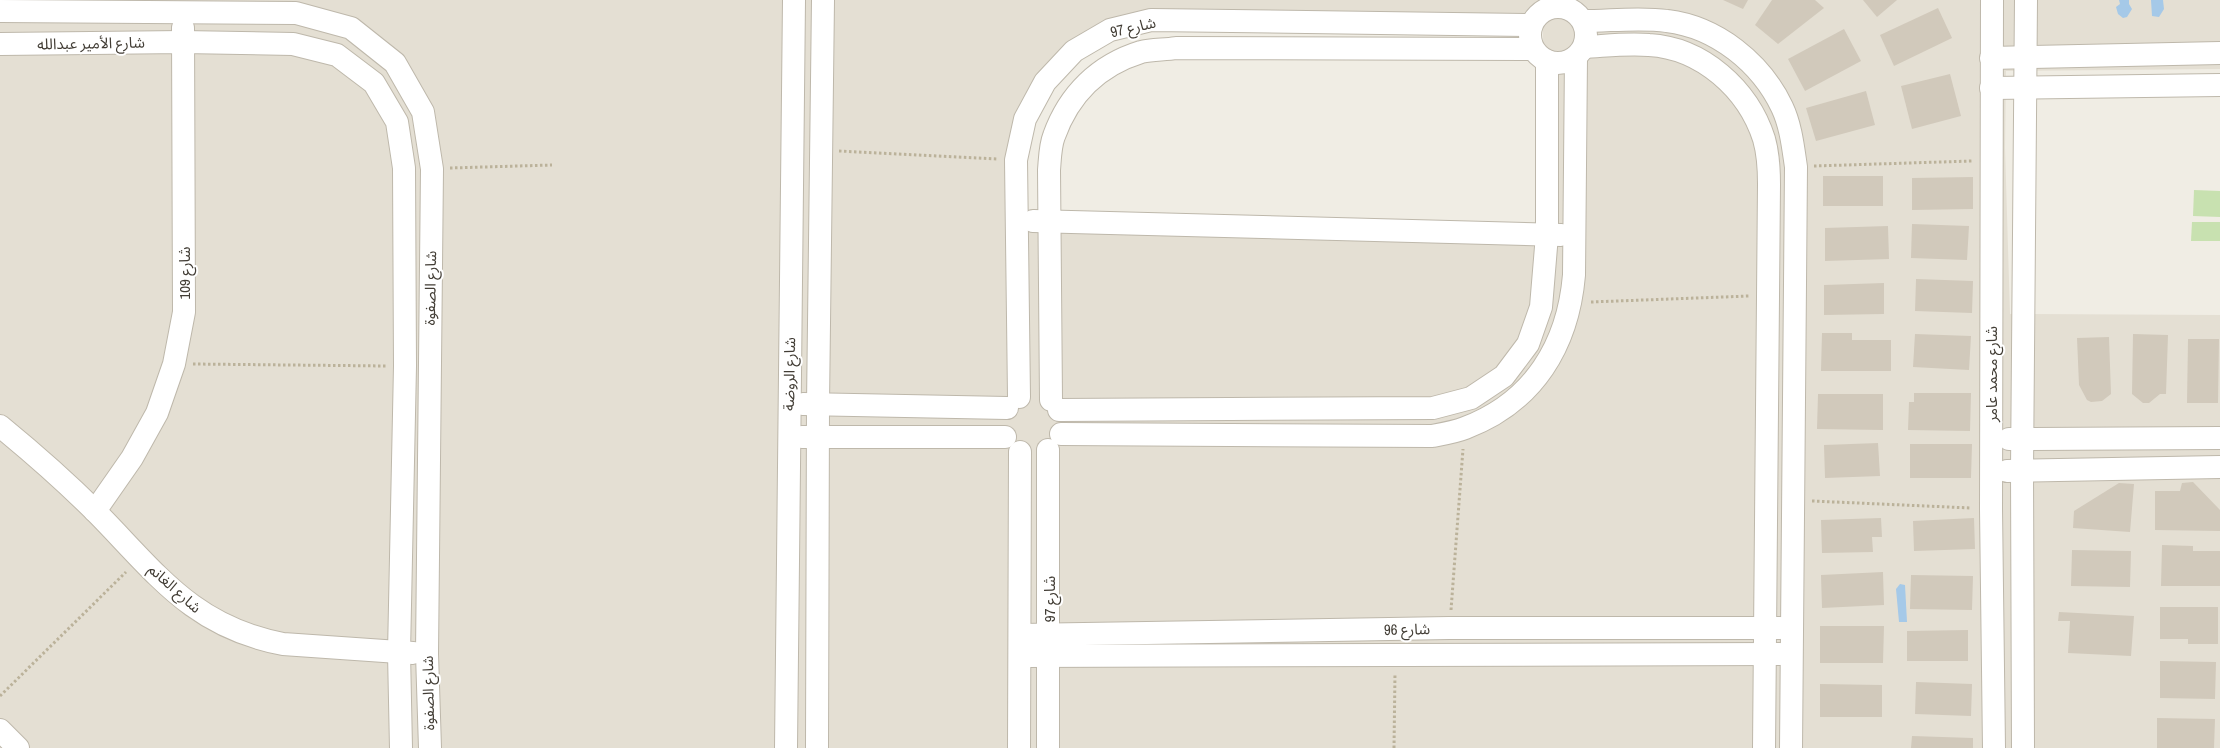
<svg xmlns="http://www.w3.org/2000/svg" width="2220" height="748" font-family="'Archivo Narrow','Noto Sans Arabic',sans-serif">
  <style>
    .residential { fill: #e4dfd3; fill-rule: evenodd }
    .green { fill: #c8e1b0 }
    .water { fill: #a5c9e8 }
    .building { fill: #d1c9bb }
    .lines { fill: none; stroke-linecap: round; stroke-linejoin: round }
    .minor-casing { stroke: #beb8ab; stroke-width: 24 }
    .path { stroke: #bbb29a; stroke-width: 3; stroke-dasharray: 2.5 2.5; stroke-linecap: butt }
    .minor { stroke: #fff; stroke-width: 22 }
    .labels { text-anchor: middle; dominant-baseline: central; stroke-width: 4; stroke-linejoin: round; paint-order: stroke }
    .street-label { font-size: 15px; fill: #423d35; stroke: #fff }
  </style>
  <rect width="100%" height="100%" fill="#f0ede4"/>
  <path class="residential" d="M0 0H2220V69L2006 71 2005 148 2010 314 2220 315V748H0ZM1172 27 1543 29 1545 243 1020 232 1030 118 1053 80 1087 50 1128 32Z"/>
  <g class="green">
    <polygon points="2194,190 2220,191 2220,217 2193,216"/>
    <polygon points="2192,222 2220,222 2220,241 2191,241"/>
  </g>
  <g class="water">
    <polygon points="2119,0 2129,0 2129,4 2132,9 2127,17 2123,18 2118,14 2116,7 2120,4"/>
    <polygon points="2151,0 2163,0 2164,9 2159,17 2152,16"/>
    <polygon points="1900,584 1905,585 1907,622 1899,622 1896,589"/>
  </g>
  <g class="building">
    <polygon points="1723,0 1748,0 1743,9"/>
    <polygon points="1772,0 1815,0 1824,8 1778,44 1755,25"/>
    <polygon points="1863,0 1897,0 1877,17"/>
    <polygon points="1938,8 1952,38 1894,66 1880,35"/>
    <polygon points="1844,29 1861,61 1805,91 1788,59"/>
    <polygon points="1950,74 1961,116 1912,129 1901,86"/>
    <polygon points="1866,91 1875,125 1816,141 1806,108"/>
    <rect x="1823" y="176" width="60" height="30"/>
    <polygon points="1973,177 1973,209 1912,210 1912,178"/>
    <polygon points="1912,224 1969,226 1967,260 1911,258"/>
    <polygon points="1888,226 1889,259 1825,261 1825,228"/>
    <polygon points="1916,279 1973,281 1972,313 1915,311"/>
    <polygon points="1884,283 1884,314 1824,315 1824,285"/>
    <polygon points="1822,333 1852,333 1852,340 1891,340 1891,371 1821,371"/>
    <polygon points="1915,334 1971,336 1969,370 1913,367"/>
    <polygon points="2133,334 2168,335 2166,394 2160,394 2149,403 2143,403 2132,394"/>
    <polygon points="2109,337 2111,394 2102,401 2091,402 2087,400 2079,385 2077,338"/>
    <polygon points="2188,339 2219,339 2218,403 2187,403"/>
    <polygon points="1914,393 1971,393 1970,431 1908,430 1909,402 1914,402"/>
    <polygon points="1818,394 1883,394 1883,430 1817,429"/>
    <polygon points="1878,443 1880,476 1825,478 1824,445"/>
    <polygon points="1910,444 1972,444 1971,478 1910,478"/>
    <polygon points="2193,482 2220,510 2220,531 2155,530 2155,491 2180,491 2182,483"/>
    <polygon points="2119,483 2134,484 2130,532 2073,528 2074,511"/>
    <polygon points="1881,518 1882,537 1872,537 1873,552 1822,553 1821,520"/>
    <polygon points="1974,518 1975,549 1914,551 1913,521"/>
    <polygon points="2162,545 2193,546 2193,551 2220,551 2220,586 2161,586"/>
    <polygon points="2072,550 2131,551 2130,587 2071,586"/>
    <polygon points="1883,572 1884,605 1822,608 1821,575"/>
    <polygon points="1911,575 1973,576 1972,610 1910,609"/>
    <polygon points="2160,607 2218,607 2218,644 2188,644 2188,639 2160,639"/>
    <polygon points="2059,612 2134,616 2131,656 2068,653 2070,621 2058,621"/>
    <polygon points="1820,626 1884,626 1883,663 1820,663"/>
    <polygon points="1968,630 1968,661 1907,661 1907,631"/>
    <polygon points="2160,661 2216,662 2215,699 2160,698"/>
    <polygon points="1916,682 1972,684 1971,716 1915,714"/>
    <polygon points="1820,684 1882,685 1882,717 1820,717"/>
    <polygon points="2157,718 2215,719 2214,748 2157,748"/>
    <polygon points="1912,736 1973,738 1973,748 1911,748"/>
  </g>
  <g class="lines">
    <g class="minor-casing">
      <g id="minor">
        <polyline points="1992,0 1991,509 1994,748"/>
        <circle cx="1558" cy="35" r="28"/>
        <polyline points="0,11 296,13 351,28 395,63 423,112 432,169 427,654 430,748"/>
        <path d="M1583 21C1610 21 1640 17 1667 21 1717 27 1761 63 1782 107 1791 126 1793 147 1796 167L1791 748"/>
        <polyline points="0,44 183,42 293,44 337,55 374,83 397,122 404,168 405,366 399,653 401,748"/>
        <path d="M1584 47C1605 46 1627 43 1649 45 1702 48 1748 89 1764 139 1768 153 1769 169 1769 184L1764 748"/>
        <polyline points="1991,58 2220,53"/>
        <polyline points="1991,88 2220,85"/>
        <polyline points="1033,221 1561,235"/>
        <polyline points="1019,397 1016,160 1025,119 1045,82 1074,51 1110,30 1151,20 1531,25"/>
        <path d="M1051 400 1049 170C1050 159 1050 146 1054 136 1069 94 1099 65 1141 52 1152 49 1165 50 1176 48L1533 49"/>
        <polyline points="803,404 1007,408"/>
        <polyline points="1059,410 1433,408 1471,398 1504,376 1528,344 1541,307 1547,235 1547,61"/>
        <path d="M0 426C33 453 66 482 97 513 157 574 193 627 283 644L413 653"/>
        <path d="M1061 434 1432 436C1443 434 1455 432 1465 428 1534 402 1568 345 1574 275L1576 57"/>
        <polyline points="802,437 1005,437"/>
        <polyline points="2009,439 2220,438"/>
        <polyline points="2007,471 2220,467"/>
        <polyline points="95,511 132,458 157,413 174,364 184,312 183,28"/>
        <polyline points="1021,635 1449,628 1780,628"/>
        <polyline points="1021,656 1780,654"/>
        <polyline points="0,730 18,748"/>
        <polyline points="786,748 794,0"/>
        <polyline points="817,748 818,404 823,0"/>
        <polyline points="1019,748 1020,452"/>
        <polyline points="1048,748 1048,450"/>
        <polyline points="2023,748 2022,470 2026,0"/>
      </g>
    </g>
    <g class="path">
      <polyline points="839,151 998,159"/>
      <polyline points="1814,166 1972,161"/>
      <polyline points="450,168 552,165"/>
      <polyline points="1591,302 1749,296"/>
      <polyline points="193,364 387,366"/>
      <polyline points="1812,501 1971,508"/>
      <polyline points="1451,610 1463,449"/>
      <polyline points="0,696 126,572"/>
      <polyline points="1394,748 1395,673"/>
    </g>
    <use href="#minor" class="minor"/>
  </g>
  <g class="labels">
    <g class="street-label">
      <text transform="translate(1133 27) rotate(-13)">شارع 97</text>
      <text transform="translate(91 43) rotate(-1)">شارع الأمير عبدالله</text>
      <text transform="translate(184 273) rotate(-90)">شارع 109</text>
      <text transform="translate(430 288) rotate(-89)">شارع الصفوة</text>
      <text transform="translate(789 374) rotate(-89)">شارع الروضة</text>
      <text transform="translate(1991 374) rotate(-90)">شارع محمد عامر</text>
      <text transform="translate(175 588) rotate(42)">شارع الغانم</text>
      <text transform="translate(1049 599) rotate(-90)">شارع 97</text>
      <text transform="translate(1407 629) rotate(-1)">شارع 96</text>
      <text transform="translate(428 693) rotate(-91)">شارع الصفوة</text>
    </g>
  </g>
</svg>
